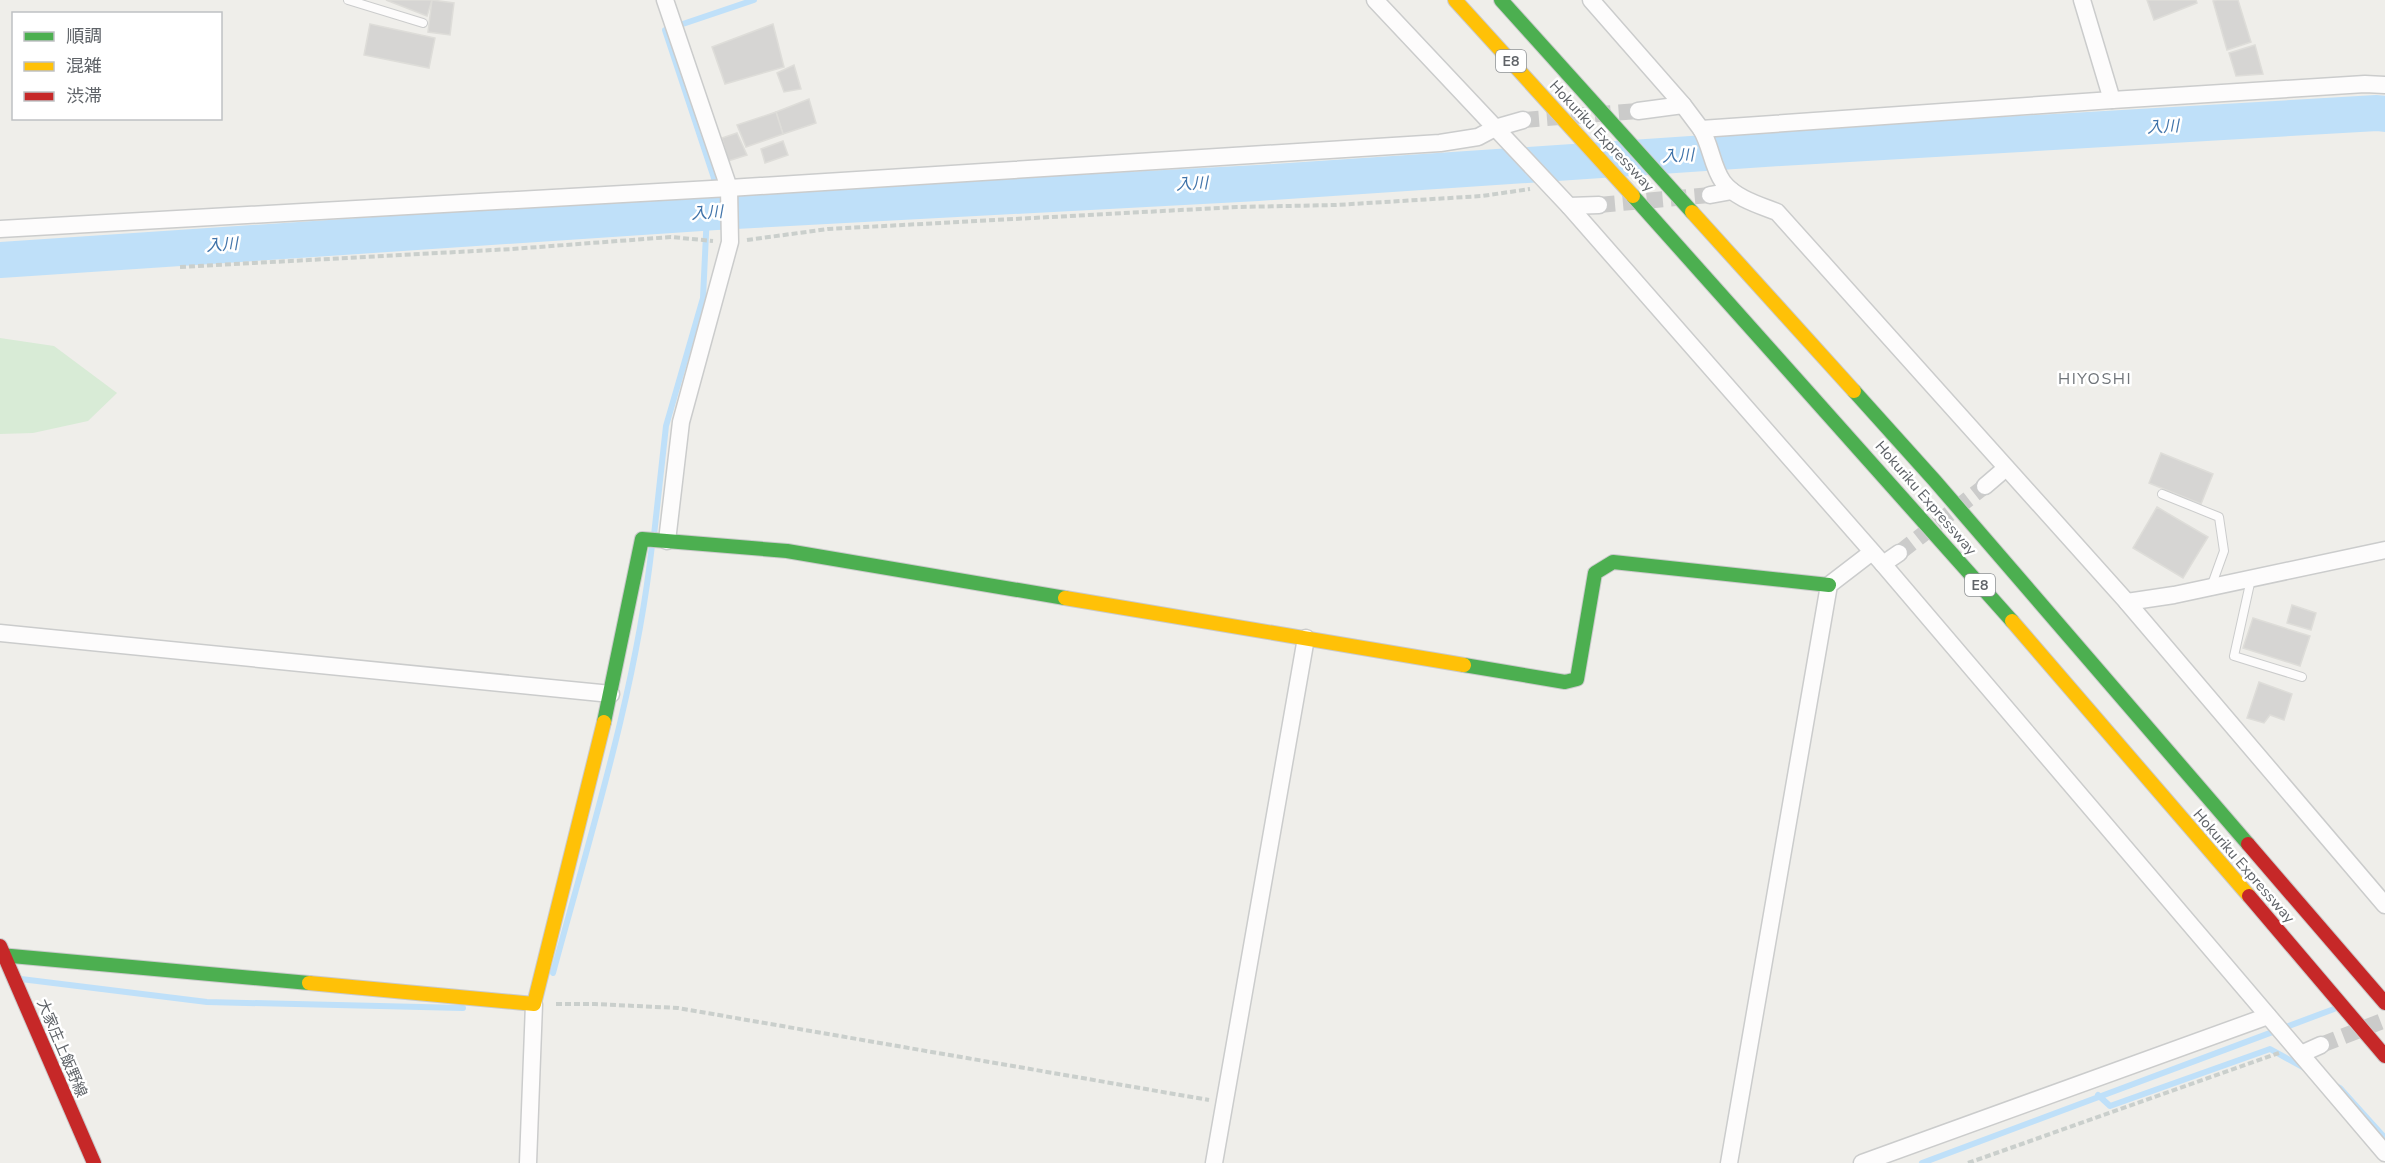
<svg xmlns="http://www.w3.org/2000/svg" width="2385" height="1163" font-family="'Nunito Sans','Noto Sans JP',sans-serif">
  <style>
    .green { fill: #d8ebd6 }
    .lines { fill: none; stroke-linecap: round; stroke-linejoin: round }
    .stream { stroke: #bfe0f9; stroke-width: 6 }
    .river { stroke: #bfe0f9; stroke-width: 36 }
    .building { fill: #d6d5d3; stroke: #deddd9; stroke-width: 1.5 }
    .street-tunnel { stroke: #cbcbca; stroke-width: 16; stroke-dasharray: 16 8; stroke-linecap: butt }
    .lane-casing { stroke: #cbcccc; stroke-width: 10 }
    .street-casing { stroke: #cbcccc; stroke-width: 19 }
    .fast-casing { stroke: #cacacb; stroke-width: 16 }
    .slow-casing { stroke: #cacacb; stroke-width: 16 }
    .jam-casing { stroke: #cacacb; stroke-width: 16 }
    .path { stroke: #cacfcc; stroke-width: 4; stroke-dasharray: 6 3; stroke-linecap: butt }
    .lane { stroke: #fdfcfc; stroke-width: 8 }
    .street { stroke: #fdfcfc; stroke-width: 16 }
    .fast { stroke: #4caf50; stroke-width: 14 }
    .slow { stroke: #ffc107; stroke-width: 14 }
    .jam { stroke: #c62828; stroke-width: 14 }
    .labels { text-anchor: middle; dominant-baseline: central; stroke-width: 5; stroke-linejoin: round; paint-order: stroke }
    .shield { fill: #fff; stroke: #8f9295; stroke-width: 1.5 }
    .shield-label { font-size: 14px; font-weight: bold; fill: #5f6368 }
    .street-label { font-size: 15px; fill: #5f6368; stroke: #fff }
    .water-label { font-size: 16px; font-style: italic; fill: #4174aa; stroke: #fff }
    .neighbourhood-label { font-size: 16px; letter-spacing: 1.5px; fill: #70757a; stroke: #fff }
  </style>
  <rect width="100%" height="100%" fill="#efeeea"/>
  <polygon class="green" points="0,338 54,346 117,393 88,421 33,433 0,434"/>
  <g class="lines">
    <g class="stream">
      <polyline points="716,212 714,178 665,30 754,0"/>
      <polyline points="654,535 666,426 703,298 707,213"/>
      <path d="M553 973C591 832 636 691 652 545"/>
      <polyline points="21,979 207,1002 463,1008"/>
      <polyline points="2333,1084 2340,1088 2385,1138"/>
      <polyline points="2098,1095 2110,1106 2270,1049 2306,1069"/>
      <polyline points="1922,1163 2334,1009"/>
    </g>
    <polyline class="river" points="0,260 716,212 1258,183 1780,148 2377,113 2385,114"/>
  </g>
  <g class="building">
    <polygon points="386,0 432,0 427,16"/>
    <polygon points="432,0 454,3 450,35 428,32"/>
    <polygon points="2147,0 2196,0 2197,3 2154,20"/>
    <polygon points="2217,0 2238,0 2251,42 2227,50 2213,1"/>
    <polygon points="370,24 435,38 429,68 364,55"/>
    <polygon points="773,24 784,67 725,84 712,47"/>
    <polygon points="2255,45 2263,74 2236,76 2229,53"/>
    <polygon points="794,65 801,89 784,92 777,73"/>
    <polygon points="809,99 816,123 783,134 776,112"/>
    <polygon points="776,112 783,134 746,147 737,125"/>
    <polygon points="737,133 747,155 728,161 722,138"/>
    <polygon points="783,141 788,155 765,163 761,149"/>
    <polygon points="2161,453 2213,474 2201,504 2149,483"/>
    <polygon points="2157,507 2208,537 2183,578 2133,548"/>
    <polygon points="2292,605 2316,613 2311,630 2287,623"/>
    <polygon points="2253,618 2310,636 2300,666 2243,648"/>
    <polygon points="2259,682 2292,694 2284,720 2270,715 2264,723 2247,718"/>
  </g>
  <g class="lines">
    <g class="street-tunnel">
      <polyline points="1523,120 1638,111"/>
      <polyline points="1599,205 1710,195"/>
      <polyline points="1899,553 1985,486"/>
      <polyline points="2321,1045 2385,1020"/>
    </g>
    <g class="lane-casing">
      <g id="lane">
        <polyline points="348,0 423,23"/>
        <polyline points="2162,494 2219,517 2224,551 2211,587"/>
        <polyline points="2251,579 2234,656 2302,677"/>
      </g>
    </g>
    <g class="street-casing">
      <g id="street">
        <polyline points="665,0 729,188 730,242 681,422 667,541"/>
        <polyline points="1375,0 1569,206 1883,564 2385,1153"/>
        <polyline points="1591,0 1683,105 1701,129 2112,100 2365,84 2385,85"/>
        <polyline points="2082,0 2112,100"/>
        <polyline points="1638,111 1683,105"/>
        <path d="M1701 129C1711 145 1712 167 1723 182 1735 198 1759 205 1777 212L2127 602 2385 905"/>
        <polyline points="1710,195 1732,191"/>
        <polyline points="1569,206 1599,205"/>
        <polyline points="0,229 729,188 1440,143 1478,137 1495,128 1523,120"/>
        <polyline points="1985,486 2006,468"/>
        <polyline points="1883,564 1899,553"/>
        <polyline points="2127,602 2174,595 2385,550"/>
        <polyline points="0,633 611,694"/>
        <polyline points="2301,1054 2321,1045"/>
        <polyline points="528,1163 534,1004"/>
        <polyline points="1214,1163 1306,638"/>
        <polyline points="1729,1163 1829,585 1872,552"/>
        <polyline points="1862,1163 2268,1016"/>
      </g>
    </g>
    <g class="fast-casing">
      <g id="fast">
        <polyline points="1501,0 1692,212"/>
        <polyline points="1633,196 2012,621"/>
        <polyline points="1854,391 1935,481 2248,844"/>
        <polyline points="1464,665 1565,682 1577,679 1595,573 1613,562 1829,585"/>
        <polyline points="604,722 642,539 787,551 1065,598"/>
        <polyline points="0,955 309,983"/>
      </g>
    </g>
    <g class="slow-casing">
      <g id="slow">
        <polyline points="1455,0 1633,196"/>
        <polyline points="1692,212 1854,391"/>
        <polyline points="1065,598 1464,665"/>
        <polyline points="2012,621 2249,896"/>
        <polyline points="309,983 534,1004 604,722"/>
      </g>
    </g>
    <g class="jam-casing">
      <g id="jam">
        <polyline points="2248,844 2385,1003"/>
        <polyline points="2249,896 2385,1056"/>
        <polyline points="0,946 94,1163"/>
      </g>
    </g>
    <g class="path">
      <polyline points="747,240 828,229 1237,207 1336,205 1482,196 1530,189"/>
      <polyline points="180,267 512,249 671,237 713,241"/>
      <polyline points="556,1004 595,1004 678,1008 1209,1100"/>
      <polyline points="1968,1163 2279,1053"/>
    </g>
    <use href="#lane" class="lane"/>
    <use href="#street" class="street"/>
    <use href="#fast" class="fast"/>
    <use href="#slow" class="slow"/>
    <use href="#jam" class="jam"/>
  </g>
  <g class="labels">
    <g class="shield">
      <rect x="1496" y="50" width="30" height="22" rx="4.5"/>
      <rect x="1965" y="574" width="30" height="22" rx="4.5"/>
    </g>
    <g class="shield-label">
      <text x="1511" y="61">E8</text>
      <text x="1980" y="585">E8</text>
    </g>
    <g class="street-label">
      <text transform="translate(1602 136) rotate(47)">Hokuriku Expressway</text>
      <text transform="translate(1926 498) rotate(49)">Hokuriku Expressway</text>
      <text transform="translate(2244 866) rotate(49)">Hokuriku Expressway</text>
      <text transform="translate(62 1048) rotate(67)">大家庄上飯野線</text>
    </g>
    <g class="water-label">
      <text transform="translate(2163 127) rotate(-3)">入川</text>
      <text transform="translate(1678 156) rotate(-3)">入川</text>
      <text transform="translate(1192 184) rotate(-3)">入川</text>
      <text transform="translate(707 213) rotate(-4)">入川</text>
      <text transform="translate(222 245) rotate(-4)">入川</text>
    </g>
    <g class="neighbourhood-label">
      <text x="2095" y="379">HIYOSHI</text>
    </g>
  </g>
  <rect x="12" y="12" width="210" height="108" fill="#ffffff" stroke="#bfc1c3" stroke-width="1.5"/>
  <rect x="24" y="32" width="30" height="9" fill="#4caf50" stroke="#bfc1c3" stroke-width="1.5"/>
  <text x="66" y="42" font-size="18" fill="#5f6368">順調</text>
  <rect x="24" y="62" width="30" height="9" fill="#ffc107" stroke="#bfc1c3" stroke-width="1.5"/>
  <text x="66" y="72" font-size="18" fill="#5f6368">混雑</text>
  <rect x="24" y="92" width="30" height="9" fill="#c62828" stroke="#bfc1c3" stroke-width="1.5"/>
  <text x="66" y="102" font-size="18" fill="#5f6368">渋滞</text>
</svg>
